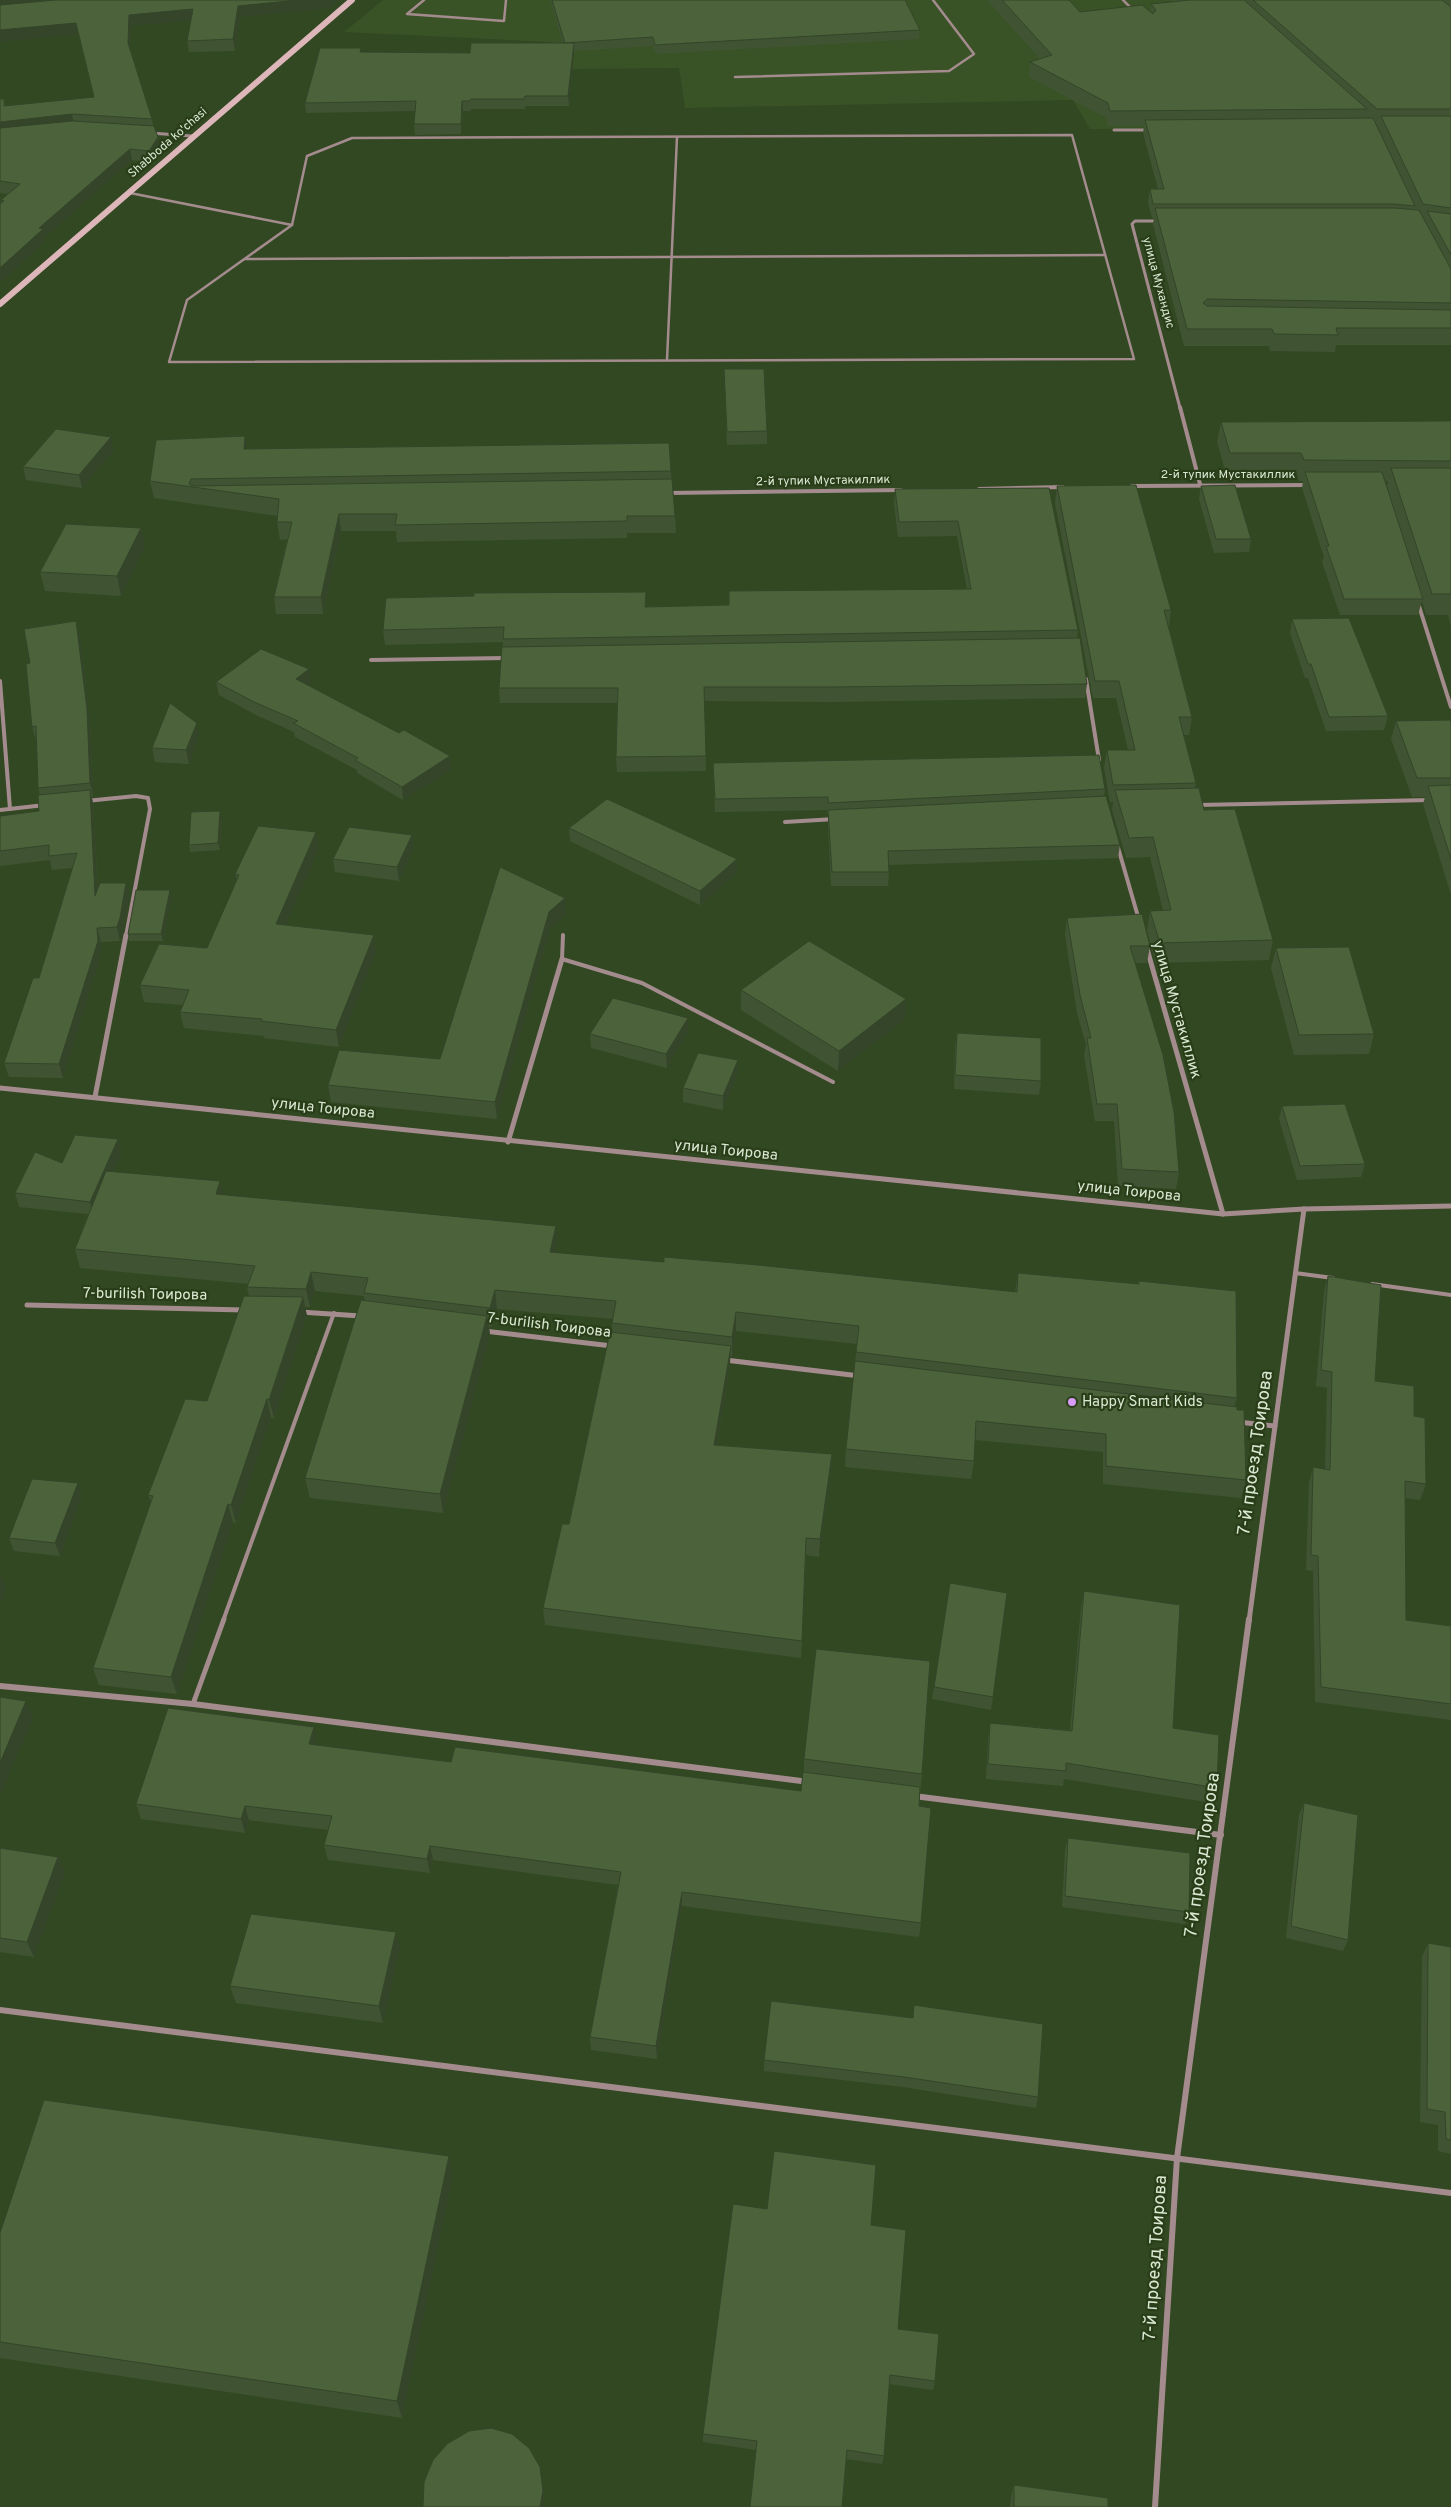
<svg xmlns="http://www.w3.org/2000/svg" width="1451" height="2507" font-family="Overpass,sans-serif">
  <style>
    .built { fill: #395226 }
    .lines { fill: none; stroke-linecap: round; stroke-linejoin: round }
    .lane-far2 { stroke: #a48c8e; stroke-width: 2.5 }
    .lane-far1 { stroke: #a48c8e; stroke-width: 4 }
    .lane { stroke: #a48c8e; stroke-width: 5 }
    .street-far3 { stroke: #a48c8e; stroke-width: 3 }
    .street-far2 { stroke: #a48c8e; stroke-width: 4 }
    .street-far1 { stroke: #a48c8e; stroke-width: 5 }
    .street { stroke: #a48c8e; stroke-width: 6 }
    .secondary { stroke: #dcb6b9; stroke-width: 6 }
    .wall { fill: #405433; fill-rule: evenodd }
    .shaded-wall { fill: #344529 }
    .building { fill: #4b623b; stroke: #344529 }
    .poi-dot { fill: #d89bf8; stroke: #283d18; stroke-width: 2 }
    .labels { text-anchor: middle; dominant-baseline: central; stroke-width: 4.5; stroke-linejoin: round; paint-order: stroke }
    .far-street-label { font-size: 12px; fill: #dae8d2; stroke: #283d18 }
    .street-label { font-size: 15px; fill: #dae8d2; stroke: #283d18 }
    .poi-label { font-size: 15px; fill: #dae8d2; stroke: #283d18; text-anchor: start }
    .near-street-label { font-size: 18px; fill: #dae8d2; stroke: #283d18 }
  </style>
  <rect width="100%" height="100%" fill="#324822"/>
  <polygon class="built" points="383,0 1216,0 1362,128 1090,129 1073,100 685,108 679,68 568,69 551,42 344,32"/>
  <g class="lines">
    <g class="lane-far2">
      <polyline points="424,0 407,14 504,21 506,0"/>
      <polyline points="1123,0 1132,9"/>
      <polyline points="735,77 949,71 974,54 933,0"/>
      <polygon points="1072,135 1134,359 169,362 187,300 292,225 307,156 352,138"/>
      <polyline points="130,193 292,225"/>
      <polyline points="245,259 1105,255"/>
      <polyline points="667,360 677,137"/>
    </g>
    <g class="lane-far1">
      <polyline points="563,935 562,959 642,983 833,1082"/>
      <polyline points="1295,1273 1333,1278"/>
      <polyline points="1372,1284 1451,1295"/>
      <polyline points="223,1621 334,1313"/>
    </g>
    <polyline class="lane" points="193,1704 224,1619"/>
    <g class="street-far3">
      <polyline points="1114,130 1148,130"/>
      <polyline points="150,133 192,136"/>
      <polyline points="1158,221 1135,221 1132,224 1180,408"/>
    </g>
    <g class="street-far2">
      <polyline points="1180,407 1200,484"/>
      <polyline points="1132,486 1308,485"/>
      <polyline points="979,489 1063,487"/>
      <polyline points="667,493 901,490"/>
      <polyline points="1418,603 1451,707"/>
      <polyline points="371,660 506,658"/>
      <polyline points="1086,679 1099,760"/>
      <polyline points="0,681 10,809"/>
      <polyline points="86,801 136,796 148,798 150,809 126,936"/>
      <polyline points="1198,805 1429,800"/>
      <polyline points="0,810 45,805"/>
      <polyline points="785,822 835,819"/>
      <polyline points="1117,844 1139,920"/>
    </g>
    <g class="street-far1">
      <polyline points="1147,949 1223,1214"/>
      <polyline points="0,1088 1223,1214 1304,1209 1451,1206"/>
      <polyline points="95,1097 126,935"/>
      <polyline points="508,1142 562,959"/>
      <polyline points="27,1305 244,1310"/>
      <polyline points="300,1312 361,1316"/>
      <polyline points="484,1331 612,1346"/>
      <polyline points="725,1360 860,1376"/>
      <polyline points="1238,1422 1275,1426"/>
      <polyline points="1249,1621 1304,1209"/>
    </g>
    <g class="street">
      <polyline points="0,1686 193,1704 809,1782"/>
      <polyline points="914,1796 1221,1835"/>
      <polyline points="0,2010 1451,2193"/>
      <polyline points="1155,2507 1177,2158 1249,1619"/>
    </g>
    <polyline class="secondary" points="0,304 352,0"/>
  </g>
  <g class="wall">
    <polygon points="0,0 331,8 240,17 235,51 189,52 187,41 191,20 131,26 130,49 152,119 153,126 158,137 160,148 151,163 132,160 44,238 45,241 0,283 0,204 1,202 1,200 8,194 0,193 0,99 4,99 6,106 94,97 78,34 0,42"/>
    <polygon points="550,0 905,0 920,30 919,39 656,54 653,46 574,51 569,106 525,106 525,109 471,109 471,111 463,111 461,134 415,135 414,124 415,111 306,113 305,103 361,48 361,52 470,53 563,43"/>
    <polygon points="987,0 1069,0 1080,12 1150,11 1151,4 1173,2 1171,0 1451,0 1451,345 1336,345 1335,352 1270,351 1269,346 1184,346 1153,224 1154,218 1152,218 1148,203 1150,189 1158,189 1143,133 1144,126 1108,126 1106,118 1029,77 1030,62 1040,59"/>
    <polygon points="724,369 767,431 767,444 727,445"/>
    <path d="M1451 421V627L1448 615H1426L1422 601 1418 615H1340L1322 562 1324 557 1302 488 1303 481H1299L1297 473H1226L1217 442 1221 422ZM1385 481H1388L1387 487Z"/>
    <polygon points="245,436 247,449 671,471 675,516 676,533 627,533 627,538 397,542 396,531 341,531 323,614 276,614 274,597 287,539 280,540 277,522 278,516 154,498 150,481"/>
    <polygon points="114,450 82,488 26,480 23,467"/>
    <polygon points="1057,486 1171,610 1169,627 1192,717 1189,735 1184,735 1196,783 1195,788 1204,810 1273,940 1269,960 1156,963 1147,931 1150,911 1163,911 1150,857 1126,858 1112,810 1113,802 1110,802 1104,768 1107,750 1128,750 1116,698 1093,698 1055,503"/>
    <polygon points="1201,486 1251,539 1249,552 1214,553 1199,499"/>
    <polygon points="1049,488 1078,630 1077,638 1087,684 1085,698 833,702 704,701 706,771 617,772 616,757 617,703 500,703 499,688 503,647 503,642 385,645 383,630 646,592 646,607 729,605 967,589 957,536 898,537 894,504 895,489"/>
    <polygon points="145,547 121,596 45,591 40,572"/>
    <polygon points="1292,619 1388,716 1384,730 1326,731 1308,678 1305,678 1290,633"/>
    <polygon points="80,635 90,722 93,797 92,797 93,804 98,889 130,897 123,932 120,941 101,942 101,955 63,1078 9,1077 4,1063 39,978 72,868 52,870 50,860 0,866 0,816 39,811 40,795 38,788 37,740 36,740 32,727 30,663"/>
    <polygon points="216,682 311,683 308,685 451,770 403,800 357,773 357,770 295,737 294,732 256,715 219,695"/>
    <polygon points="1396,721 1451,723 1451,895 1423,804 1425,797 1412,797 1391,739"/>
    <polygon points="199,736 189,764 155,762 152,748"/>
    <polygon points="713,763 1105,789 1104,796 1120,845 1118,858 889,865 889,872 888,886 831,886 828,824 828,816 827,810 715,812"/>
    <polygon points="220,811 222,817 220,850 190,852 189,845"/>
    <polygon points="569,828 737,859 737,873 700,905 570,841"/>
    <polygon points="316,832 319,849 285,925 374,935 376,952 339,1047 264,1038 264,1036 184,1028 180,1012 183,1005 144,1002 140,985 207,948 237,880 235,874"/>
    <polygon points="412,835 414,849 399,881 335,872 333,859"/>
    <polygon points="172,897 163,941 129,941 128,934"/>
    <polygon points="565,898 566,914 550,929 497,1119 331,1102 328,1085 440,1059"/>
    <polygon points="1067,918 1150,946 1147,963 1135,963 1179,1172 1176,1189 1118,1186 1114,1121 1095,1121 1084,1055 1086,1045 1077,1013 1065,935"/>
    <polygon points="1276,948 1374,1034 1369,1054 1294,1055 1271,968"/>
    <polygon points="741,990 906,999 905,1019 838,1071 741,1010"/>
    <polygon points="688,1018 688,1032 667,1068 591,1048 590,1034"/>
    <polygon points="957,1033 1041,1081 1039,1095 954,1089 955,1047"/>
    <polygon points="738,1060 738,1074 723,1110 683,1102 683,1088"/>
    <polygon points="1282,1106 1365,1164 1361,1177 1297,1180 1279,1119"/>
    <polygon points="118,1139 122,1153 113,1172 223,1195 557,1245 555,1253 1015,1292 1018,1273 1138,1284 1139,1281 1237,1398 1234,1407 1246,1480 1241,1498 1103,1484 1103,1452 975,1440 974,1461 971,1479 845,1467 846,1449 857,1344 736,1331 732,1356 730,1356 730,1364 717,1445 832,1454 831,1472 819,1557 806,1555 801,1658 545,1625 543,1608 569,1524 612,1332 612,1323 613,1319 497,1309 492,1327 489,1326 490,1335 443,1513 310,1498 305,1478 365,1301 364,1296 315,1291 310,1307 305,1307 307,1316 274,1418 271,1418 236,1523 233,1522 177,1694 99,1685 93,1668 151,1502 148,1495 207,1401 249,1296 247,1287 249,1284 80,1268 75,1249 88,1214 19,1207 15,1193 62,1163"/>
    <polygon points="1328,1276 1375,1381 1414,1416 1426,1484 1420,1500 1405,1498 1406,1620 1451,1626 1451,1720 1315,1702 1313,1571 1306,1570 1309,1483 1313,1467 1325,1469 1327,1388 1316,1386 1324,1292"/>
    <polygon points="82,1496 60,1556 14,1551 9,1538"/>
    <polygon points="1084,1591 1173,1728 1217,1788 1212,1803 1064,1779 1063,1786 986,1779 988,1738 990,1723 1070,1730 1081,1607"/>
    <polygon points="934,1687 993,1697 991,1710 932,1699"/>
    <polygon points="317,1742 317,1745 451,1762 801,1791 804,1772 804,1759 922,1774 919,1806 921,1923 919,1937 682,1906 657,2059 591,2050 590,2037 618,1885 433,1860 430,1873 328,1860 324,1845 328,1830 249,1820 245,1833 141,1819 136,1804"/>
    <polygon points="1304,1803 1348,1940 1343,1951 1286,1938 1299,1815"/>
    <polygon points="1068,1838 1189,1912 1185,1924 1062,1907 1065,1850"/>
    <polygon points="0,1848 58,1857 65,1873 34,1957 0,1952"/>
    <polygon points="1428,1943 1451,1947 1451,2154 1438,2151 1438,2125 1420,2122 1422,1957"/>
    <polygon points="400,1949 383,2023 236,2003 230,1986"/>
    <polygon points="913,2018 1038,2097 1036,2108 903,2087 764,2071 764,2060"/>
    <polygon points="449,2156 453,2176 402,2418 0,2358 0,2233"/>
    <polygon points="767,2209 871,2225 898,2329 935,2381 933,2390 889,2384 884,2456 882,2464 846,2459 756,2450 703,2442 703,2434"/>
    <polygon points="1014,2485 1108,2507 1010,2507 1011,2497"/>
  </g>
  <g class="shaded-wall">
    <polygon points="0,0 101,0 0,10"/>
    <polygon points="299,0 337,0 331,8 240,17 235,51 233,39 238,6"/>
    <polygon points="193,9 195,20 131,26 130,54 128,43 129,15"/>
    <polygon points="76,23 78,34 0,42 0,30"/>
    <polygon points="574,43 574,53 569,106 568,96"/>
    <polygon points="462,101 463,111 461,134 461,124"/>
    <polygon points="72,114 74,126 0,133 0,122"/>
    <polygon points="158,137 160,148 151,163 149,151"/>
    <polygon points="130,149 132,160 44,238 45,241 0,283 0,268 39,228"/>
    <polygon points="245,436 248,452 244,449"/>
    <polygon points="111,437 114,450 82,488 79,475"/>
    <polygon points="339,514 341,531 323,614 321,597"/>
    <polygon points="141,528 145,547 121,596 117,576"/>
    <polygon points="76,621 80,635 90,722 93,797 90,783"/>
    <polygon points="309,669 311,683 298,693 296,679"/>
    <polygon points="197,723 199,736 189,764 186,750"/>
    <polygon points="450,756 451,770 403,800 402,787"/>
    <polygon points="90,790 93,804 99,910 95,896"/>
    <polygon points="220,811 222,817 220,850 218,843"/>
    <polygon points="316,832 319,849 279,940 276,924"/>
    <polygon points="412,835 414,849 399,881 397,867"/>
    <polygon points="737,859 737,873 700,905 700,891"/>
    <polygon points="126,883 130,897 123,932 120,941 117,927"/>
    <polygon points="170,890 172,897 163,941 161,934"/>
    <polygon points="565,898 566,914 550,929 497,1119 495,1102 549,912"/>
    <polygon points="97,928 101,942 101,955 63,1078 59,1064"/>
    <polygon points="374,935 376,952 339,1047 336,1030"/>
    <polygon points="906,999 905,1019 838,1071 839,1051"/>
    <polygon points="688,1018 688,1032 667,1068 666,1054"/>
    <polygon points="738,1060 738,1074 723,1110 723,1096"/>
    <polygon points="118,1139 122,1153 94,1215 90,1202"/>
    <polygon points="220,1181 224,1200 216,1194"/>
    <polygon points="556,1226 557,1245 551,1271 550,1252"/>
    <polygon points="311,1272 315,1291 310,1307 306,1289"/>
    <polygon points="495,1290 497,1309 492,1327 490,1308"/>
    <polygon points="303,1297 307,1316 274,1418 269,1400"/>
    <polygon points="736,1312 736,1331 732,1356 732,1337"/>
    <polygon points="487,1316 490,1335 443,1513 440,1494"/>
    <polygon points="731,1346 730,1364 714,1463 714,1445"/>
    <polygon points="267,1399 271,1418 236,1523 231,1505"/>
    <polygon points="832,1454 831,1472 819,1557 820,1539"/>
    <polygon points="78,1483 82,1496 60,1556 55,1543"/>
    <polygon points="228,1504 233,1522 177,1694 171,1677"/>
    <polygon points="1,1576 6,1588 0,1604 0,1577"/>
    <polygon points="26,1701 33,1718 0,1796 0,1763"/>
    <polygon points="314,1727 317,1742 312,1758 309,1744"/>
    <polygon points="245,1806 249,1820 245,1833 241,1819"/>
    <polygon points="430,1846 433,1860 430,1873 427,1859"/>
    <polygon points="58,1857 65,1873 34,1957 27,1942"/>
    <polygon points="682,1892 682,1906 657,2059 656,2046"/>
    <polygon points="396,1932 400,1949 383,2023 379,2006"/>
    <polygon points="449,2156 453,2176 402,2418 397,2401"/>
    <polygon points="540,2467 545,2500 543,2507 540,2507"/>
  </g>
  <g class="building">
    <polygon points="56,0 299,0 238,6 233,39 187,41 193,9 129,15 128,43 152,119 72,114 0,122 0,99 4,99 4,106 94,97 76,23 0,30 0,5"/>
    <polygon points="552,0 905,0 920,30 655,45 653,37 565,43"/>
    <polygon points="1002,0 1069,0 1080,12 1142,5 1153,14 1156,10 1151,4 1190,0 1244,0 1367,109 1110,111 1108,103 1030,62 1052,55"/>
    <polygon points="1253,0 1442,0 1451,7 1451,109 1377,109"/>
    <polygon points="471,43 574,43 568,96 525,96 524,99 471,99 470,101 462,101 461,124 414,124 416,101 305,103 320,48 361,48 360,52 470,53"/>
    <polygon points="1381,116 1451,116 1451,208 1423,204"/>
    <polygon points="1373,118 1415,206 1394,204 1153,204 1150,189 1164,189 1145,120"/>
    <polygon points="72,121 154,126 158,137 149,151 130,149 39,228 43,229 0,268 0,204 4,201 1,200 20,184 0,181 0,128"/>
    <polygon points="1155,208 1394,208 1419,210 1451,269 1451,303 1207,299 1203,303 1207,306 1451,310 1451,328 1336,328 1338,335 1274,334 1272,329 1187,329"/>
    <polygon points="1427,211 1451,214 1451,255"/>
    <polygon points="724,369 764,369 767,431 727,432"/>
    <polygon points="1451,421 1451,461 1304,460 1301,453 1230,453 1221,422"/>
    <polygon points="56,429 111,437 79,475 23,467"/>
    <polygon points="245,436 244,449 669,443 671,471 191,479 189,484 193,486 672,479 675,516 627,516 627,521 395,525 397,514 339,514 321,597 274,597 292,522 277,522 279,499 150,481 156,440"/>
    <polygon points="1391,468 1451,468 1451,594 1432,594"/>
    <polygon points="1305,472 1382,472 1423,599 1344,599 1326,546 1329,546"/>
    <polygon points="1136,485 1171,610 1164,610 1192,717 1179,717 1196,783 1113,785 1107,750 1135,750 1119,681 1095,681 1057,486"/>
    <polygon points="1235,485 1251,539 1216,539 1201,486"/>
    <polygon points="1049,488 1078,630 503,639 504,627 383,630 386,598 474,596 474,593 646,592 645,607 729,605 729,591 971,589 958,521 899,522 895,489"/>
    <polygon points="66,524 141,528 117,576 40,572"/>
    <polygon points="1349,618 1388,716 1329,717 1311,664 1308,664 1292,619"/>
    <polygon points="76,621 87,709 90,783 38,788 36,726 32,727 26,664 30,663 24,629"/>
    <polygon points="1080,638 1087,684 833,687 704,687 706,756 616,757 618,688 499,688 502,647"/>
    <polygon points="261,649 309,669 296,679 399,733 404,730 450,756 402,787 355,760 358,758 293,723 298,721 254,702 216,682"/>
    <polygon points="170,703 197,723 186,750 152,748"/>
    <polygon points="1450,720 1451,723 1451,778 1417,778 1396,721"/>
    <polygon points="1099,755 1105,789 828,803 828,797 715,799 713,763"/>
    <polygon points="1451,785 1451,859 1428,786"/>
    <polygon points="1199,788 1204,810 1235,809 1273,940 1160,943 1150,911 1171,910 1153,837 1129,838 1115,790"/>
    <polygon points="90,790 95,896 100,883 126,883 120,918 117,927 97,928 98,941 59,1064 4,1063 33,978 39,978 77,853 49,856 49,845 0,851 0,816 39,811 38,795"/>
    <polygon points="1106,796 1120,845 888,851 889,872 832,872 828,810"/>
    <polygon points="607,799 737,859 700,891 569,828"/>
    <polygon points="220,811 218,843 189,845 191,812"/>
    <polygon points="258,826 316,832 276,924 374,935 336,1030 261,1021 262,1019 180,1012 189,990 140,985 159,944 207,948 239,875 235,874"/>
    <polygon points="349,827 412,835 397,867 333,859"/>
    <polygon points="500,867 565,898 549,912 495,1102 328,1085 339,1050 440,1059"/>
    <polygon points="136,890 170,890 161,934 128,934"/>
    <polygon points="1142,914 1150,946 1130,946 1163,1055 1174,1112 1179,1172 1122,1169 1117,1104 1097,1104 1087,1038 1091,1038 1080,995 1067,918"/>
    <polygon points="809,941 906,999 839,1051 741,990"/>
    <polygon points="1349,947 1374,1034 1299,1035 1276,948"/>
    <polygon points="613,998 688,1018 666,1054 590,1034"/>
    <polygon points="957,1033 1041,1038 1041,1081 955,1075"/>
    <polygon points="698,1053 738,1060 723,1096 683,1088"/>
    <polygon points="1345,1104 1365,1164 1300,1166 1282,1106"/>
    <polygon points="75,1135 118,1139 90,1202 15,1193 35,1152 62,1163"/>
    <polygon points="106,1171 220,1181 216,1194 556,1226 550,1252 664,1262 664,1257 758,1265 1017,1292 1018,1273 1139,1284 1139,1281 1236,1291 1237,1398 856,1352 859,1326 736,1312 732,1337 612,1323 616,1301 495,1290 490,1308 364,1293 368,1278 311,1272 306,1289 247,1287 255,1266 75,1249"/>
    <polygon points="1328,1276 1381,1285 1375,1381 1414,1386 1414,1416 1425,1418 1426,1484 1405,1481 1406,1620 1451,1626 1451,1704 1321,1687 1318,1556 1311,1555 1313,1467 1330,1470 1332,1372 1321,1370"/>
    <polygon points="244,1296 303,1297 269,1400 267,1399 231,1505 228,1504 171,1677 93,1668 153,1496 148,1495 185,1399 207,1401"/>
    <polygon points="361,1300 487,1316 440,1494 305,1478"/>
    <polygon points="610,1332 731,1346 714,1445 832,1454 820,1539 806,1538 802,1641 543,1608 562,1524 569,1524"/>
    <polygon points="855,1361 1237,1407 1237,1410 1244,1410 1246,1480 1106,1466 1106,1434 976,1421 974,1461 846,1449"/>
    <polygon points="32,1479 78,1483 55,1543 9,1538"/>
    <polygon points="950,1583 1007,1593 993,1697 934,1687"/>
    <polygon points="1084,1591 1180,1605 1173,1728 1219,1735 1217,1788 1066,1763 1066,1771 988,1764 990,1723 1072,1731"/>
    <polygon points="816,1649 930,1661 922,1774 804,1759"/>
    <polygon points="0,1697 26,1701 0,1763"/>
    <polygon points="168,1708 314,1727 309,1744 451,1762 455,1747 801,1791 803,1772 920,1787 919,1806 931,1808 921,1923 682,1892 656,2046 590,2037 621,1872 430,1846 427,1859 324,1845 332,1816 245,1806 241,1819 136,1804"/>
    <polygon points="1304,1803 1358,1815 1348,1940 1291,1926"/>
    <polygon points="1068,1838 1190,1853 1189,1912 1065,1896"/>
    <polygon points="0,1848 58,1857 27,1942 0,1938"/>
    <polygon points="251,1914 396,1932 379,2006 230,1986"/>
    <polygon points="1428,1943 1451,1947 1451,2140 1446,2139 1445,2112 1427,2109"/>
    <polygon points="771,2001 913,2018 914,2005 1043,2024 1038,2097 904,2077 764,2060"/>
    <polygon points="44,2100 449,2156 397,2401 0,2342 0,2233"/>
    <polygon points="774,2151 876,2165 871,2225 906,2230 898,2329 939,2334 935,2381 890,2375 884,2456 847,2450 842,2507 750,2507 757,2441 703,2434 733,2204 767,2209"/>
    <polygon points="491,2428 512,2434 529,2448 540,2467 543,2491 540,2507 423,2507 424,2482 433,2460 447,2444 469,2431"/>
    <polygon points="1014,2485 1108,2498 1108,2507 1014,2507"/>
  </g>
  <circle class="poi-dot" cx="1072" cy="1402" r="5"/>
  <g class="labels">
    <g class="far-street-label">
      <text transform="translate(168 143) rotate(-41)">Shabboda ko'chasi</text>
      <text transform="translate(1158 283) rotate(75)">улица Мухандис</text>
      <text x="1228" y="475">2-й тупик Мустакиллик</text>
      <text transform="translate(823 481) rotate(-1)">2-й тупик Мустакиллик</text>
    </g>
    <g class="street-label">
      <text transform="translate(1176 1010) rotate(74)">улица Мустакиллик</text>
      <text transform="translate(323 1109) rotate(6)">улица Тоирова</text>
      <text transform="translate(726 1151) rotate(6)">улица Тоирова</text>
      <text transform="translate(1129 1192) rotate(6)">улица Тоирова</text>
      <text transform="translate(145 1295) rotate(1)">7-burilish Тоирова</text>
      <text transform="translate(549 1326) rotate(7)">7-burilish Тоирова</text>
    </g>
    <g class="poi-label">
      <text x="1082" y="1402">Happy Smart Kids</text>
    </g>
    <g class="near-street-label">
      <text transform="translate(1256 1453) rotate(-82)">7-й проезд Тоирова</text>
      <text transform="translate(1203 1855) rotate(-82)">7-й проезд Тоирова</text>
      <text transform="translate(1156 2258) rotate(-86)">7-й проезд Тоирова</text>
    </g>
  </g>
</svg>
